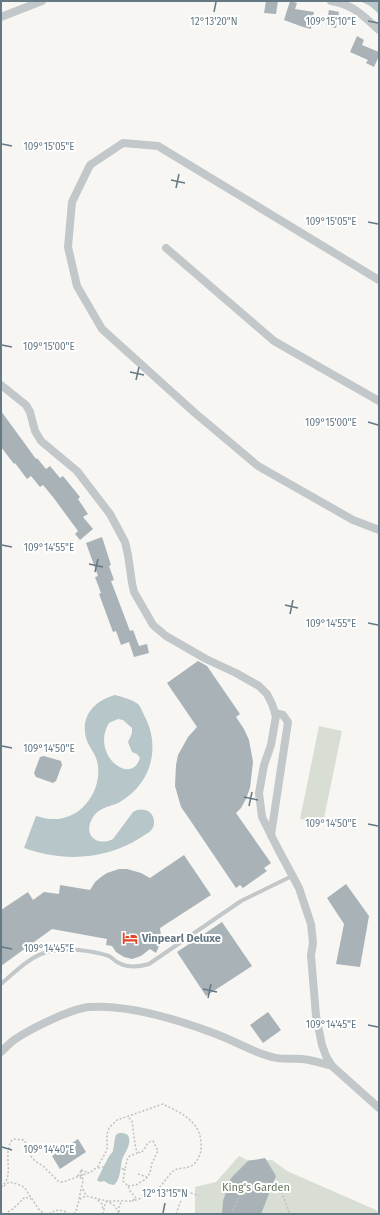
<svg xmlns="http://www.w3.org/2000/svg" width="380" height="1215" font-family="'Fira Sans',sans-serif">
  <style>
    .green { fill: #d8ded4 }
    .water { fill: #b7c6c8; fill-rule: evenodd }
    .building { fill: #a8b2b7 }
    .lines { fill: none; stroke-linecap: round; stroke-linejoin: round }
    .path { stroke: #bec0c2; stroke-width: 1.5; stroke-dasharray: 2 2; stroke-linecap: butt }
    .service { stroke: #c2c7c9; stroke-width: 4 }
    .minor { stroke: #c2c7c9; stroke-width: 8 }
    .ticks { fill: none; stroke: #657985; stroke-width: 1.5 }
    .labels { text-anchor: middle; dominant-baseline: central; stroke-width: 4; stroke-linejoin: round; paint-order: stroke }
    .poi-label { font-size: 11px; font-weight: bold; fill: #657985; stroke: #fff; text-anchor: start }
    .park-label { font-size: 11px; fill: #667760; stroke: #fff }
    .ticks-label { font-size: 10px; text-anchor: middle; fill: #657985; stroke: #fff; stroke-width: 4; stroke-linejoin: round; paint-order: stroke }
  </style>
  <rect width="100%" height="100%" fill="#f7f6f3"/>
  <g class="green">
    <polygon points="319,726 342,731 323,823 300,819"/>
    <polygon points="239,1156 247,1160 272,1160 287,1171 376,1210 379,1214 195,1214 195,1187 216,1182"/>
  </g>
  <g class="water">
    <polygon points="360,1 379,1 379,14 370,6"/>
    <path d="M115 695C122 697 131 699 138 704 141 707 143 713 145 717 156 738 155 764 141 783 135 791 128 797 120 802 110 807 98 807 92 819 83 835 97 847 113 839L133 812C142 806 155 811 154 823 154 831 146 834 140 838 106 860 62 862 24 848L36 816C41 817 46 819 51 819 80 821 101 793 98 766 97 756 91 750 87 741 79 718 93 701 115 695ZM118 719 123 720 132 728V733L128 742 132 752 137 754 140 758C131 787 90 754 109 723Z"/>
    <path d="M119 1133C123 1133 128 1133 129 1138 131 1145 124 1154 122 1160 120 1168 121 1179 114 1185L109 1184 104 1181 100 1182 97 1180 108 1158 113 1151 115 1138 116 1135Z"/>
  </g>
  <g class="building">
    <polygon points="266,1 278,1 276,14 264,13"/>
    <polygon points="290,1 297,3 295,9 314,12 311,29 303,27 284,20"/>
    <polygon points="329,10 339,12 336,28 326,26"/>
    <polygon points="357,36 364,40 362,45 379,52 379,56 374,67 366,63 368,60 350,52"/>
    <polygon points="1,411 36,459 37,458 46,469 50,466 60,478 63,476 80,497 78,499 88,514 83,517 93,529 80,540 75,534 78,531 53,497 43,485 40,487 31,476 27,479 15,463 14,464 1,447"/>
    <polygon points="102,537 111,565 109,566 114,580 111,581 130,631 133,630 139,646 147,644 149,653 134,657 129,642 121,645 116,631 113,632 99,594 101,593 95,577 98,576 86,543"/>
    <polygon points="198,661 207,666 240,714 236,717 244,729 249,740 253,762 250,788 246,799 241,808 236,813 271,863 264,868 267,871 243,888 240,885 236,888 188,817 181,807 175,786 176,765 178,755 188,737 197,727 167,683"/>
    <polygon points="44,756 61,761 62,765 56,781 53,783 36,777 34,773 40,757"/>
    <polygon points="184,855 211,895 160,928 161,936 160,944 156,953 150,949 141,956 132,959 124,957 116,952 112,946 106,945 107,939 52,929 1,966 1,910 28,892 33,900 44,892 59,894 60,885 90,890 95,882 101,877 107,873 119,869 127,869 141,873 150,878"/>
    <polygon points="346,884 369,916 360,967 336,964 344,924 327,898"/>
    <polygon points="222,922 252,966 206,996 177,952"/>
    <polygon points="268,1012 281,1030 263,1043 250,1025"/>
    <polygon points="78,1139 86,1152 60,1169 52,1156"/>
    <polygon points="265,1158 276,1176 261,1214 222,1214 223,1201 231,1178 248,1161"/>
  </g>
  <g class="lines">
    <g class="path">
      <polyline points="98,1168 103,1167 122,1169"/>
      <polyline points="122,1169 125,1169 128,1157 137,1153 135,1144 132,1121 128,1117"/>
      <polyline points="125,1169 123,1181 128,1186 130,1191 136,1198"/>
      <polyline points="81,1170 89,1173"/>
      <polyline points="81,1171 78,1176 80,1177 83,1180"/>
      <polyline points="138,1174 147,1177"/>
      <polyline points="4,1186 9,1182 17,1184 24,1187 40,1211 46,1214"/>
      <path d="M128 1186 136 1185 146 1179 150 1173 152 1163 158 1151 153 1141C146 1141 146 1150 140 1153L137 1151"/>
      <path d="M1 1187C16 1176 1 1153 13 1139L24 1140 29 1149 30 1155 35 1161 43 1166 58 1181 62 1182 66 1181 91 1172 98 1166 107 1150V1134L109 1128 117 1120 163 1104C181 1113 200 1121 201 1143 202 1150 200 1157 195 1163 189 1170 180 1166 173 1171 167 1177 163 1184 157 1190 151 1195 140 1199 132 1201"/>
      <polyline points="83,1189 86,1196"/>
      <polyline points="79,1199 83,1181 81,1170"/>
      <polyline points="98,1200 102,1204 103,1210"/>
      <polyline points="78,1203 81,1198 86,1196 107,1201 115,1206 119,1214"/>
      <polyline points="8,1212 13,1209 25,1197 31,1199"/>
      <polyline points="119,1212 119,1205 122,1202"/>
      <path d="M49 1214C56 1209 62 1209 69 1214"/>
      <polyline points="74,1214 76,1212 78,1203"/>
      <polyline points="103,1214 105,1204 107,1201 132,1201 136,1198"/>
      <polyline points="176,1214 182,1198 185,1194 191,1193 199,1196"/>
      <polyline points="231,1214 243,1188 265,1182 276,1185 280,1188 290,1214"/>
    </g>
    <path class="service" d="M1 984C30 959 39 947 79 950 88 951 100 953 109 956 113 958 115 962 119 963 128 968 139 967 149 964L241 901 292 876"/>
    <g class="minor">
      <path d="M331 1C354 5 362 15 379 30"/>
      <polyline points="1,17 42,1"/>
      <polyline points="166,248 274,341 379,401"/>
      <polyline points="379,280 158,146 123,143 90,165 72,202 68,247 77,286 102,329 195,413 258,466 353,520 379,530"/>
      <polyline points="1,385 26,405 30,412 35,431 41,441 77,471 110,514 125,542 128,555 132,583 134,592 153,625 166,636 206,659 236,673 259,686 267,694 272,704 276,716 271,745 264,765 259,793 262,817 277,847 299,888 311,924 313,943 311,955 316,1016 322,1045 326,1056 332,1066 379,1108"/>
      <polyline points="271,835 288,722 283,715 275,713"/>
      <path d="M1 1052C5 1048 10 1043 14 1040 30 1029 70 1009 89 1007 129 1004 179 1020 216 1034 235 1041 252 1052 272 1057 282 1060 292 1058 302 1059 312 1060 322 1063 332 1066"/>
    </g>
  </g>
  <path class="ticks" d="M214 12 216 2M368 21 378 23M2 144 12 146M171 180 185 183M176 188 179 174M368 222 378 224M2 345 12 347M130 372 144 375M136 380 139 367M368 422 378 425M2 545 12 547M89 564 103 567M95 572 98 559M285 605 298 608M290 614 293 600M368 623 378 625M2 746 12 748M244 797 258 800M249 806 252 792M368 824 378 826M2 947 12 949M203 989 217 992M208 998 211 984M368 1025 378 1027M2 1147 12 1150M163 1213 165 1203"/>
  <defs>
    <g id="hotel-bare" transform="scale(1.2)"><path d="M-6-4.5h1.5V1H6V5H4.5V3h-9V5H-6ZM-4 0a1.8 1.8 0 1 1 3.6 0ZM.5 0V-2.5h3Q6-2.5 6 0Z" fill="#e74423" stroke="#fff" stroke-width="2.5" paint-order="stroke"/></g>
  </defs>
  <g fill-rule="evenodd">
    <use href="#hotel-bare" x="130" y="938"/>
  </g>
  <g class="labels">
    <g class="poi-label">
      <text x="142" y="938">Vinpearl Deluxe</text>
    </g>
    <g class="park-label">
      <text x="256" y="1187">King's Garden</text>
    </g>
  </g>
  <g class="ticks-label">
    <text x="331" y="25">109°15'10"E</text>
    <text x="214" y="25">12°13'20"N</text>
    <text x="49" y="150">109°15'05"E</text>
    <text x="331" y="225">109°15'05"E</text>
    <text x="49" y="350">109°15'00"E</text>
    <text x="331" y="426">109°15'00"E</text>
    <text x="49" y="551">109°14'55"E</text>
    <text x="331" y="627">109°14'55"E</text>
    <text x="49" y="752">109°14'50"E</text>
    <text x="331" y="827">109°14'50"E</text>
    <text x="49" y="952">109°14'45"E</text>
    <text x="331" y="1028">109°14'45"E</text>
    <text x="49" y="1153">109°14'40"E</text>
    <text x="165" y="1197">12°13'15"N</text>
  </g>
  <rect width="380" height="1215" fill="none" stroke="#657985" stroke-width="4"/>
</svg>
